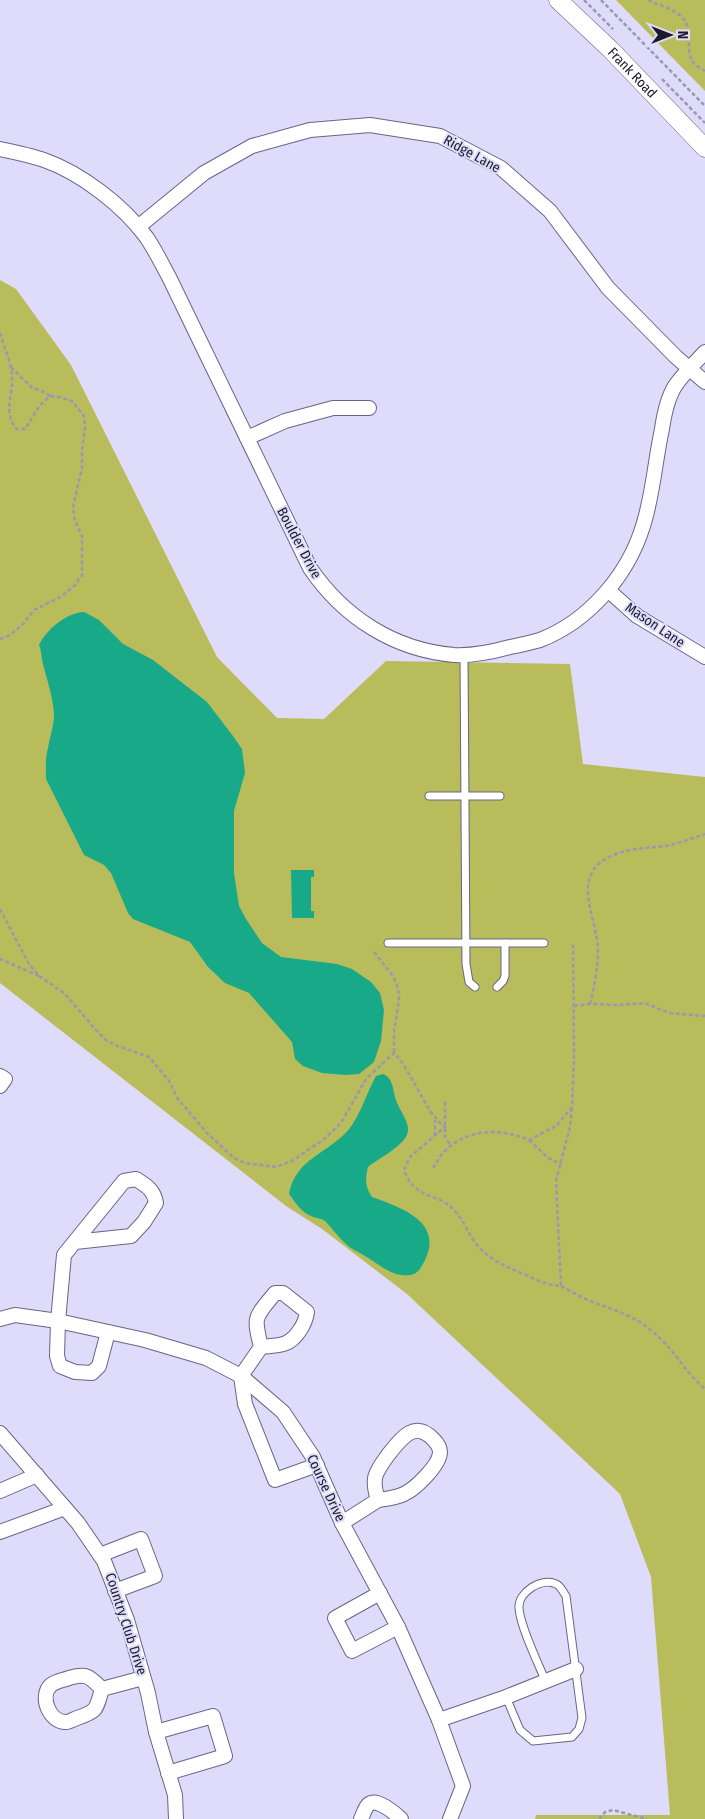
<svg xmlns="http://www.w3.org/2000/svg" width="705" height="1819" font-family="'Fira Sans Condensed',sans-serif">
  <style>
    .green { fill: #b8bc5b }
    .water { fill: #18aa88 }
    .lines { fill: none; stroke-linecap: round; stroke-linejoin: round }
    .service-casing { stroke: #696486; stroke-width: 9 }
    .minor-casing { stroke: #696486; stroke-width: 16 }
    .tertiary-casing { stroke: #696486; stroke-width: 19 }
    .path { stroke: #9a98b1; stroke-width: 2.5; stroke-dasharray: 4 2.5; stroke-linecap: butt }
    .service { stroke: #fff; stroke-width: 7 }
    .minor { stroke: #fff; stroke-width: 14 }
    .tertiary { stroke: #fff; stroke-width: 18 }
    .labels { text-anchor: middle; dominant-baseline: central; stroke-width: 4; stroke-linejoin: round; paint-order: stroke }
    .street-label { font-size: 14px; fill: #1c1a28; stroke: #dfdcfb }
  </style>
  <rect width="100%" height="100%" fill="#dfdcfb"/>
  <g class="green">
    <polygon points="616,0 705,0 705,91"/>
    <polygon points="0,280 16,289 71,365 217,657 277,718 324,719 386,661 570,664 583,764 705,777 705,1819 535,1819 536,1815 670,1815 651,1577 620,1494 407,1294 322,1229 286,1206 0,983"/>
  </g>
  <g class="water">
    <path d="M84 612 99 620 123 644 153 660 207 702 233 736 242 749 245 773 234 811V873L239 906 246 919 262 943 281 957 337 964 352 969 371 982 380 993 384 1010 381 1041 374 1062 359 1074 346 1075 322 1073 303 1066 295 1059 292 1042 249 993 225 983 208 967 190 942 133 919 128 913 111 873 104 865 84 855 46 779C46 769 45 758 48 748 50 736 54 726 54 714 53 697 47 680 43 664 41 657 42 652 39 645 47 629 66 613 84 612Z"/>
    <polygon points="291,870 314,870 314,877 311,877 311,911 314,911 314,918 292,918"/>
    <path d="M383 1074C393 1078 393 1090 396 1100 399 1109 407 1119 408 1128 410 1144 378 1158 368 1167 365 1179 365 1187 372 1197 399 1207 444 1221 425 1260 421 1267 419 1274 410 1275 393 1278 379 1264 365 1256 359 1252 351 1249 346 1244 338 1237 332 1228 325 1221 321 1218 315 1218 311 1216 301 1212 295 1202 289 1194 296 1157 329 1154 350 1128 361 1113 367 1092 376 1076Z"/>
  </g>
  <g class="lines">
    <g class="service-casing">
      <g id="service">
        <polyline points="464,655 466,964 469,982 475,987"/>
        <polyline points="429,796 500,796"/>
        <polyline points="388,943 544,943"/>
        <polyline points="497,987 503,981 505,976 505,943"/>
        <path d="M506 1697 520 1730 533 1741 572 1737 579 1729 582 1718 566 1596C563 1592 561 1586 556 1584 542 1577 518 1592 519 1608 520 1626 538 1663 546 1682"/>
      </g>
    </g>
    <g class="minor-casing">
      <g id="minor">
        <path d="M0 149C15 152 30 155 44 160 81 173 124 206 147 238 155 250 162 264 169 277L310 568C344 618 395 650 454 655 474 656 492 652 510 647 520 645 530 643 540 640 589 621 628 575 643 526 653 495 655 461 662 429 664 415 667 399 675 386 683 374 695 363 705 352"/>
        <polyline points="138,227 204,173 252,146 310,130 370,125 440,136 501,168 550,211 608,288 676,357 705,382"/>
        <polyline points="247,438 285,421 333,408 369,408"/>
        <polyline points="608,590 637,616 705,657"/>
        <polyline points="0,1076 5,1079 0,1086"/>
        <path d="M75 1242 131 1236 144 1222 156 1203C154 1190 147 1186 136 1179L124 1181 64 1255 58 1321 57 1356 60 1366 75 1372 92 1373 99 1366 108 1332"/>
        <polyline points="0,1319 15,1315 58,1321 145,1340 206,1358 241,1376 283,1412 313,1457 342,1523 398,1627 439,1720 463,1786 450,1819"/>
        <path d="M261 1347C253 1315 255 1318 275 1293H283L307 1312C306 1320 304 1324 300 1330 289 1347 279 1345 261 1347L241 1376 245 1404 275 1480 317 1465"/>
        <polyline points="0,1433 78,1523 104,1561 127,1620 148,1693 156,1732 175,1795 176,1819"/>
        <polyline points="0,1491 37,1475"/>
        <path d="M342 1523 378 1500C371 1478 375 1473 388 1455 400 1440 414 1419 433 1439 436 1442 440 1447 440 1452 440 1465 415 1489 404 1494 396 1498 386 1499 378 1500"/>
        <polyline points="0,1532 65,1508"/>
        <polyline points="100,1555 141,1539 155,1576 115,1591"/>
        <polyline points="380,1593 335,1618 352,1651 398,1627"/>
        <path d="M102 1689C96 1709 98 1711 77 1718 74 1719 69 1722 66 1722 49 1722 39 1696 51 1685 56 1681 64 1680 69 1678 87 1673 89 1676 102 1689L143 1678"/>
        <polyline points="439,1720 506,1697 576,1669"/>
        <polyline points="156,1732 213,1716 225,1756 168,1773"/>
        <path d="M361 1819C363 1815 365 1807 369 1804 377 1798 395 1813 401 1819"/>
      </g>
    </g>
    <g class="tertiary-casing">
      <g id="tertiary">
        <path id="s1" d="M558 0 610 49 705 148"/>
      </g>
    </g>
    <g class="path">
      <polyline points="584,0 613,29"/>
      <polyline points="601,0 705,106"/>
      <path d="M648 0C658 5 674 9 682 17 695 30 683 53 695 65 698 67 702 69 705 71"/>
      <polyline points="662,79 705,123"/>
      <path d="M0 333C4 347 11 362 12 375 14 394 2 413 17 429H25L40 405 50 396 46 393 31 387 10 366"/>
      <polyline points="0,639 10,635 23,624 34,610 62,596 75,585 82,575 82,536 75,521 73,507 82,468 82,450 85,428 84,416 72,401 60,397 50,396"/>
      <polyline points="0,909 29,964 39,976 0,959"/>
      <polyline points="374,952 393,976 398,988 399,1000 394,1031 394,1053"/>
      <path d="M39 976 64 993 95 1029 106 1040 117 1046 149 1057 169 1081 177 1098 206 1132 234 1158 245 1163 276 1167 292 1161 324 1139 341 1123 366 1079 394 1053C415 1075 422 1109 445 1127L410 1157 404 1170C416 1202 436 1190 455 1211 463 1220 467 1231 474 1241 489 1261 506 1266 528 1276 539 1281 548 1285 561 1286L556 1181 570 1127 572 1107"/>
      <path d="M590 1004C594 987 598 969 598 951 598 917 566 873 616 854 632 848 648 848 665 846 678 844 692 838 705 834"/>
      <polyline points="574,1006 590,1004 619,1005 645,1003 669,1013 705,1016"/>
      <polyline points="445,1102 445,1137 451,1146"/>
      <polyline points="435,1136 435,1120"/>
      <polyline points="529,1140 548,1158 561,1164"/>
      <path d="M433 1168C437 1163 440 1156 444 1152 466 1128 502 1128 529 1140L556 1126 572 1107 574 1058 573 944"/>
      <path d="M561 1286C570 1291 579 1296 588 1300 612 1310 633 1314 653 1332 673 1348 685 1372 705 1389"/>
      <polyline points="599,1819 605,1812 613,1810 647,1819"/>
    </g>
    <use href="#service" class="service"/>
    <use href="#minor" class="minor"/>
    <use href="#tertiary" class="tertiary"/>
  </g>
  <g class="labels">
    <g class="street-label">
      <text stroke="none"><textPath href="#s1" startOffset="104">Frank Road</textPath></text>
      <text transform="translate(472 154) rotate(29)">Ridge Lane</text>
      <text transform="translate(299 543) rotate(62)">Boulder Drive</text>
      <text transform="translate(655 625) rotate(34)">Mason Lane</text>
      <text transform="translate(326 1488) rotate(65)">Course Drive</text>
      <text transform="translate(126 1624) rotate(72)">Country Club Drive</text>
    </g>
  </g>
  <g transform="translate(670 35) rotate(90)" stroke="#dfdcfb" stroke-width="4" paint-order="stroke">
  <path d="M0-4L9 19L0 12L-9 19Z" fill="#1c1a28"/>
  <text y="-8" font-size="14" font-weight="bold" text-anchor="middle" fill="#1c1a28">N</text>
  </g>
</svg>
